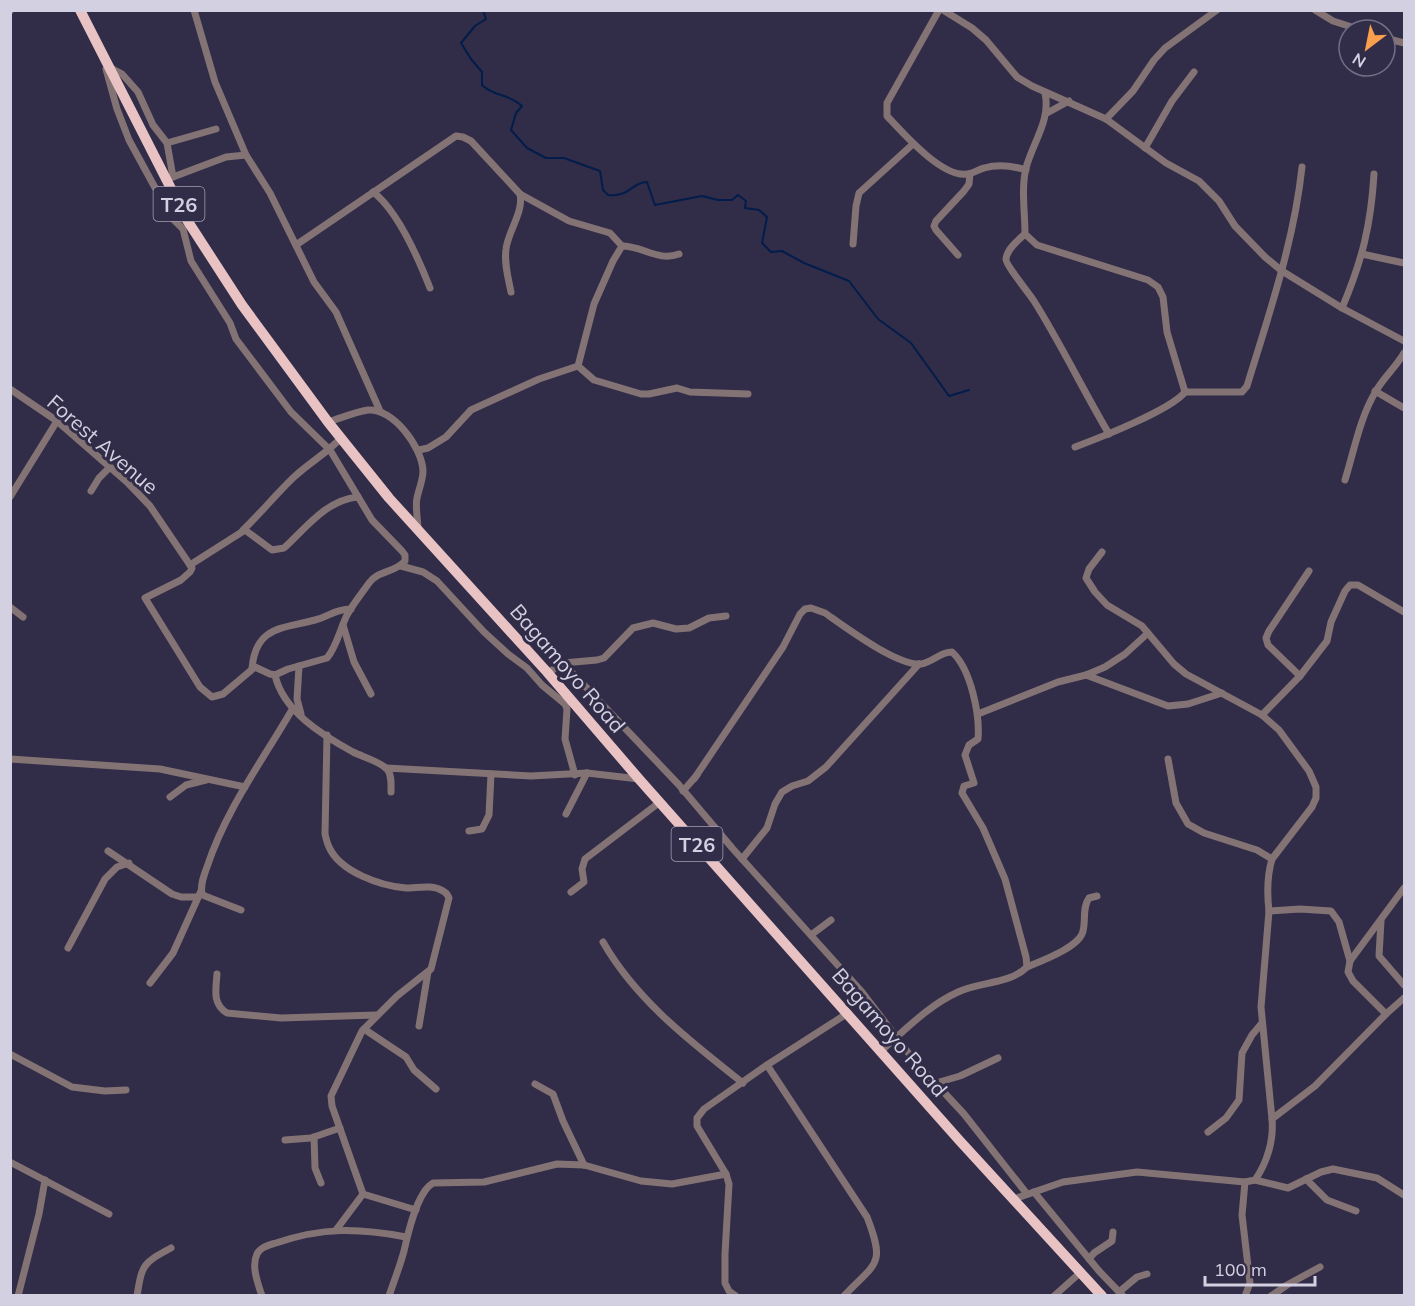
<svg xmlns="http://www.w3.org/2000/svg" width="1415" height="1306" font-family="Mulish,sans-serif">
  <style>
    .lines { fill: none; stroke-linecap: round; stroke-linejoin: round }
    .stream { stroke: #021d4c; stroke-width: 2 }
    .minor { stroke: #847374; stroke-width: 7 }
    .trunk { stroke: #e9c2c4; stroke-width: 10 }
    .labels { text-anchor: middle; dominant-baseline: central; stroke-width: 6; stroke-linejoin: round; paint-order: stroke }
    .shield { fill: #312c47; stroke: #a29fb4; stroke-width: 1.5 }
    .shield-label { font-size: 20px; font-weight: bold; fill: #d3d0e2 }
    .street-label { font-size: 21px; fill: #d3d0e2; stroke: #312c47 }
  </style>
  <rect width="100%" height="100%" fill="#312c47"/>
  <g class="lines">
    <path class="stream" d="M483 10 486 19 475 26 461 43 471 59 482 72V85C494 97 508 93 522 106L516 113 511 130 527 148 546 158H564L600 171 603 190 608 195C631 197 630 183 647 182L655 205 702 196 718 200H732L738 195 746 201 745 208 759 210 767 217 762 243 771 252 782 251 804 263 849 281 878 319 911 343 949 396 969 390"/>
    <g class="minor">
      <polyline points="194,10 215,82 246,155"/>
      <path d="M939 10 887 103V116C903 133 942 178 967 174 973 174 979 169 984 168 998 164 1013 166 1026 170"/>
      <polyline points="943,10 972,28 986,40 1017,77 1032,86 1106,119 1166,163 1199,181 1219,201 1235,226 1265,257 1282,271 1342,308 1404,341"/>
      <polyline points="1315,10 1333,21 1361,30"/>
      <polyline points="10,11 11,10"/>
      <polyline points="1385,38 1404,43"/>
      <polyline points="109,67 122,74 138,92 153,125 167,143 173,177"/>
      <path d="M1045 93C1051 120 1033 142 1026 168 1021 189 1025 212 1025 234L1037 245 1148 280 1158 287 1163 297 1167 332 1185 392C1171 410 1099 438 1075 447"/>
      <polyline points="1047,113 1069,101"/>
      <polyline points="1106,119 1133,91 1154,60 1165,48 1217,10"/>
      <polyline points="167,143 216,129"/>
      <polyline points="1145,148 1172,101 1194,72"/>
      <polyline points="165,180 226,157 246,155 270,193 314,282 336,312 380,411"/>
      <path d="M373 192C397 210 419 260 430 288"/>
      <polyline points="520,194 569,221 610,233 622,246"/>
      <path d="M1025 234C1018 240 1007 249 1006 259 1005 264 1029 293 1034 301 1061 344 1083 390 1109 434"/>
      <polyline points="853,244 856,206 859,193 913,144"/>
      <path d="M296 245 456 136 463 137 471 141 520 194C524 212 508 231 506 249 504 263 508 277 511 292"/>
      <polyline points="1362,254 1404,263"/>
      <polyline points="958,255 936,230 934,226 936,221 964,191 969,184 970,174"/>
      <path d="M1342 308C1362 261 1371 225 1374 174"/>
      <polyline points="578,366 594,380 641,394 649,394 677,388 690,392 748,394"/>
      <path d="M10 389 57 421 127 482 150 506 190 565 192 568 190 572 181 580 145 598 200 687 212 697 223 694 255 667 270 674 275 675 288 669 327 658C337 646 340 629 347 615 353 604 362 593 369 583 378 570 395 573 405 561V555L402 551 372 520 330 450 291 412 236 339 230 323 191 261 183 229 171 217 129 140 117 109 106 69"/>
      <polyline points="1375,391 1404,408"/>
      <path d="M1185 392H1242L1247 386C1269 314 1294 242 1302 167"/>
      <path d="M328 422C341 418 355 412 368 410 393 408 422 447 423 471 423 480 419 488 417 498 415 507 418 520 418 530"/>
      <path d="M419 450 428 448 446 437 471 410 539 379 578 366 594 304 613 261 622 246C643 246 658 262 679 254"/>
      <path d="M1345 480C1354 451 1360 417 1376 391 1384 377 1396 367 1404 353"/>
      <polyline points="91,491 99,478 110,467"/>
      <polyline points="10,497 57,421"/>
      <path d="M243 530C261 513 276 494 294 477 309 463 327 453 341 438"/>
      <path d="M1102 552 1089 569 1086 578 1095 592 1107 605 1142 626 1174 664 1186 674 1262 715 1279 730 1309 771 1316 787V798L1312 807 1272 859C1267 876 1267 894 1269 911L1261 1007 1272 1119"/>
      <path d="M190 565 245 530 272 550 284 548C306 528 326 500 358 497"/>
      <polyline points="401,566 423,572 437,581 484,632 508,654 527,668 542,685 565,704 567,709 565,739 575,775"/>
      <polyline points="10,607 23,617"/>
      <polyline points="343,625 354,662 371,694"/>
      <polyline points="563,663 679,785 733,849 862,992 913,1059 964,1114 1027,1194"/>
      <polyline points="299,666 297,699 301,714"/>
      <path d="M252 668C256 626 282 629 315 620 331 616 332 610 351 609"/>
      <polyline points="548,673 563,663 597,660 604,658 633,628 653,623 676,629 689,628 709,618 726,616"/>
      <path d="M275 675C283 711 322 735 353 752 363 757 379 761 387 769 392 775 391 784 391 792"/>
      <polyline points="1086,675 1168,706 1188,704 1222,693"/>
      <polyline points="1300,676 1268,645 1266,638 1269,631 1309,571"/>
      <polyline points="978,714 1058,682 1086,675 1105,667 1125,654 1148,633"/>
      <polyline points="1262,715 1300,676 1327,641 1331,622 1345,591 1350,585 1358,585 1404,612"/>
      <path d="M327 735 325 834C326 838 327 843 329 847 340 872 381 886 406 888 418 888 432 884 443 891 447 893 447 894 449 898L431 969 397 996 362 1031 331 1096 332 1106 363 1194 416 1210"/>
      <polyline points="10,759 160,769 245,787"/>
      <polyline points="1168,759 1176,803 1188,824 1204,833 1257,850 1272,859"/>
      <polyline points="386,768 531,776 587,773 639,779"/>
      <path d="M694 779 783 647 800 614 805 609 811 608 825 613C845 627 897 666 921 664 933 662 940 652 952 652 971 669 980 715 978 739L969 745 965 755 974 783 964 786 962 793 983 828 1005 879 1026 957 1027 967C1010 984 979 982 958 992 929 1005 905 1030 881 1051"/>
      <polyline points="683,791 697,775"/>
      <polyline points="170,797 186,785 206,780"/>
      <polyline points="566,814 587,773"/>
      <polyline points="469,831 482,829 489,815 491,774"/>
      <polyline points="108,851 172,894 181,897 198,897"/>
      <polyline points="742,859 767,828 775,804 782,792 792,786 808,781 826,767 919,664"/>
      <polyline points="571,892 584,882 582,869 585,859 660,802"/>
      <path d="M241 910 205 896 202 894C200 885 204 875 207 867 226 809 263 760 293 708"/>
      <polyline points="1269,911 1300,909 1331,911 1339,922 1350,961"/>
      <polyline points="1381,921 1379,956 1404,985"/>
      <polyline points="811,935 831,920"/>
      <path d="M603 942C636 1000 691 1042 743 1083"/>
      <polyline points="68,948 105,879 117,867 129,863"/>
      <path d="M1027 967C1041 961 1080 947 1083 931 1086 920 1082 908 1089 898L1097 896"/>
      <path d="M217 974C216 989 212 1004 227 1013L281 1018 376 1015"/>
      <polyline points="150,983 173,953 201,891"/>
      <polyline points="1386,1014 1404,998"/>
      <polyline points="419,1026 428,972"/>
      <polyline points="364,1029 406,1057 414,1070 436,1089"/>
      <polyline points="10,1054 72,1087 105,1091 126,1090"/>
      <path d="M767 1065 867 1217C886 1266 876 1262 844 1296"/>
      <polyline points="936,1083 960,1076 998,1058"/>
      <polyline points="535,1084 553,1094 563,1121 584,1165"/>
      <polyline points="1208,1132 1226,1118 1239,1100 1242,1053 1252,1035 1262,1023"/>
      <polyline points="314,1137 315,1168 321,1183"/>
      <polyline points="285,1140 311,1138 340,1128"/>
      <polyline points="10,1162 109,1214"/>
      <polyline points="1306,1179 1327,1200 1356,1211"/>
      <polyline points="1255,1180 1288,1188 1321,1172 1333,1169 1377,1178 1404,1195"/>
      <polyline points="1245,1182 1242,1215 1250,1283 1245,1296"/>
      <polyline points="1034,1192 1099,1271 1123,1296"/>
      <path d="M1014 1199 1063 1182 1137 1172 1245 1182 1255 1180C1267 1163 1274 1140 1272 1119L1315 1086 1386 1014 1353 981 1348 972 1350 961 1404 888"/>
      <polyline points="336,1230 363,1194"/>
      <polyline points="1089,1259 1094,1253 1112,1241 1113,1232"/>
      <polyline points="1119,1292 1137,1277 1147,1274"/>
      <polyline points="18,1296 39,1214 45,1180"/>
      <path d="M137 1296C142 1264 143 1263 171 1248"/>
      <path d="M262 1296C258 1284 251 1266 257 1254 260 1247 269 1245 276 1243 323 1227 358 1228 406 1237"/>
      <path d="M389 1296C394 1281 400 1266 404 1251 408 1233 417 1192 433 1183L484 1182 557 1164 584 1165 641 1181 672 1184 726 1174"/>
      <polyline points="736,1296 729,1291 725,1283 725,1254 729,1184 726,1174 697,1126 697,1118 704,1109 767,1065 848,1013"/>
      <polyline points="1054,1296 1081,1272"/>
      <polyline points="1271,1296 1287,1285 1320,1267"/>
    </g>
    <polyline class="trunk" points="80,10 187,220 242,305 328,422 389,498 547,672 639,779 959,1140 1102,1296"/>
  </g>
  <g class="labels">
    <g class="shield">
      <rect x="153.5" y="187" width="51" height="34" rx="4.5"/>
      <rect x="671.5" y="827" width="51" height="34" rx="4.5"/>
    </g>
    <g class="shield-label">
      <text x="179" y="204">T26</text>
      <text x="697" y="844">T26</text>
    </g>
    <g class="street-label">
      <text transform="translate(103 444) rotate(41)">Forest Avenue</text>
      <text transform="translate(568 668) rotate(49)">Bagamoyo Road</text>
      <text transform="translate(890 1032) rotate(49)">Bagamoyo Road</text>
    </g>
  </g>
  <rect width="1415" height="1306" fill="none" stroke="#d3d0e2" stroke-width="24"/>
  <g transform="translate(1367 48) rotate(212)"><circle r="28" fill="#312c47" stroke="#726e85" stroke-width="1.5"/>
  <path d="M0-4.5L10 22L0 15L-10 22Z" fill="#f99f4d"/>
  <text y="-9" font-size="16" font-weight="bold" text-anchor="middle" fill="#d3d0e2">N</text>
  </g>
  <path d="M1205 1276v9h110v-9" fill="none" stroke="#d3d0e2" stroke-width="3"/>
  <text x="1214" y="1276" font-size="18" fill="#d3d0e2" stroke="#312c47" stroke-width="4.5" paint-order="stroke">100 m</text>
</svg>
